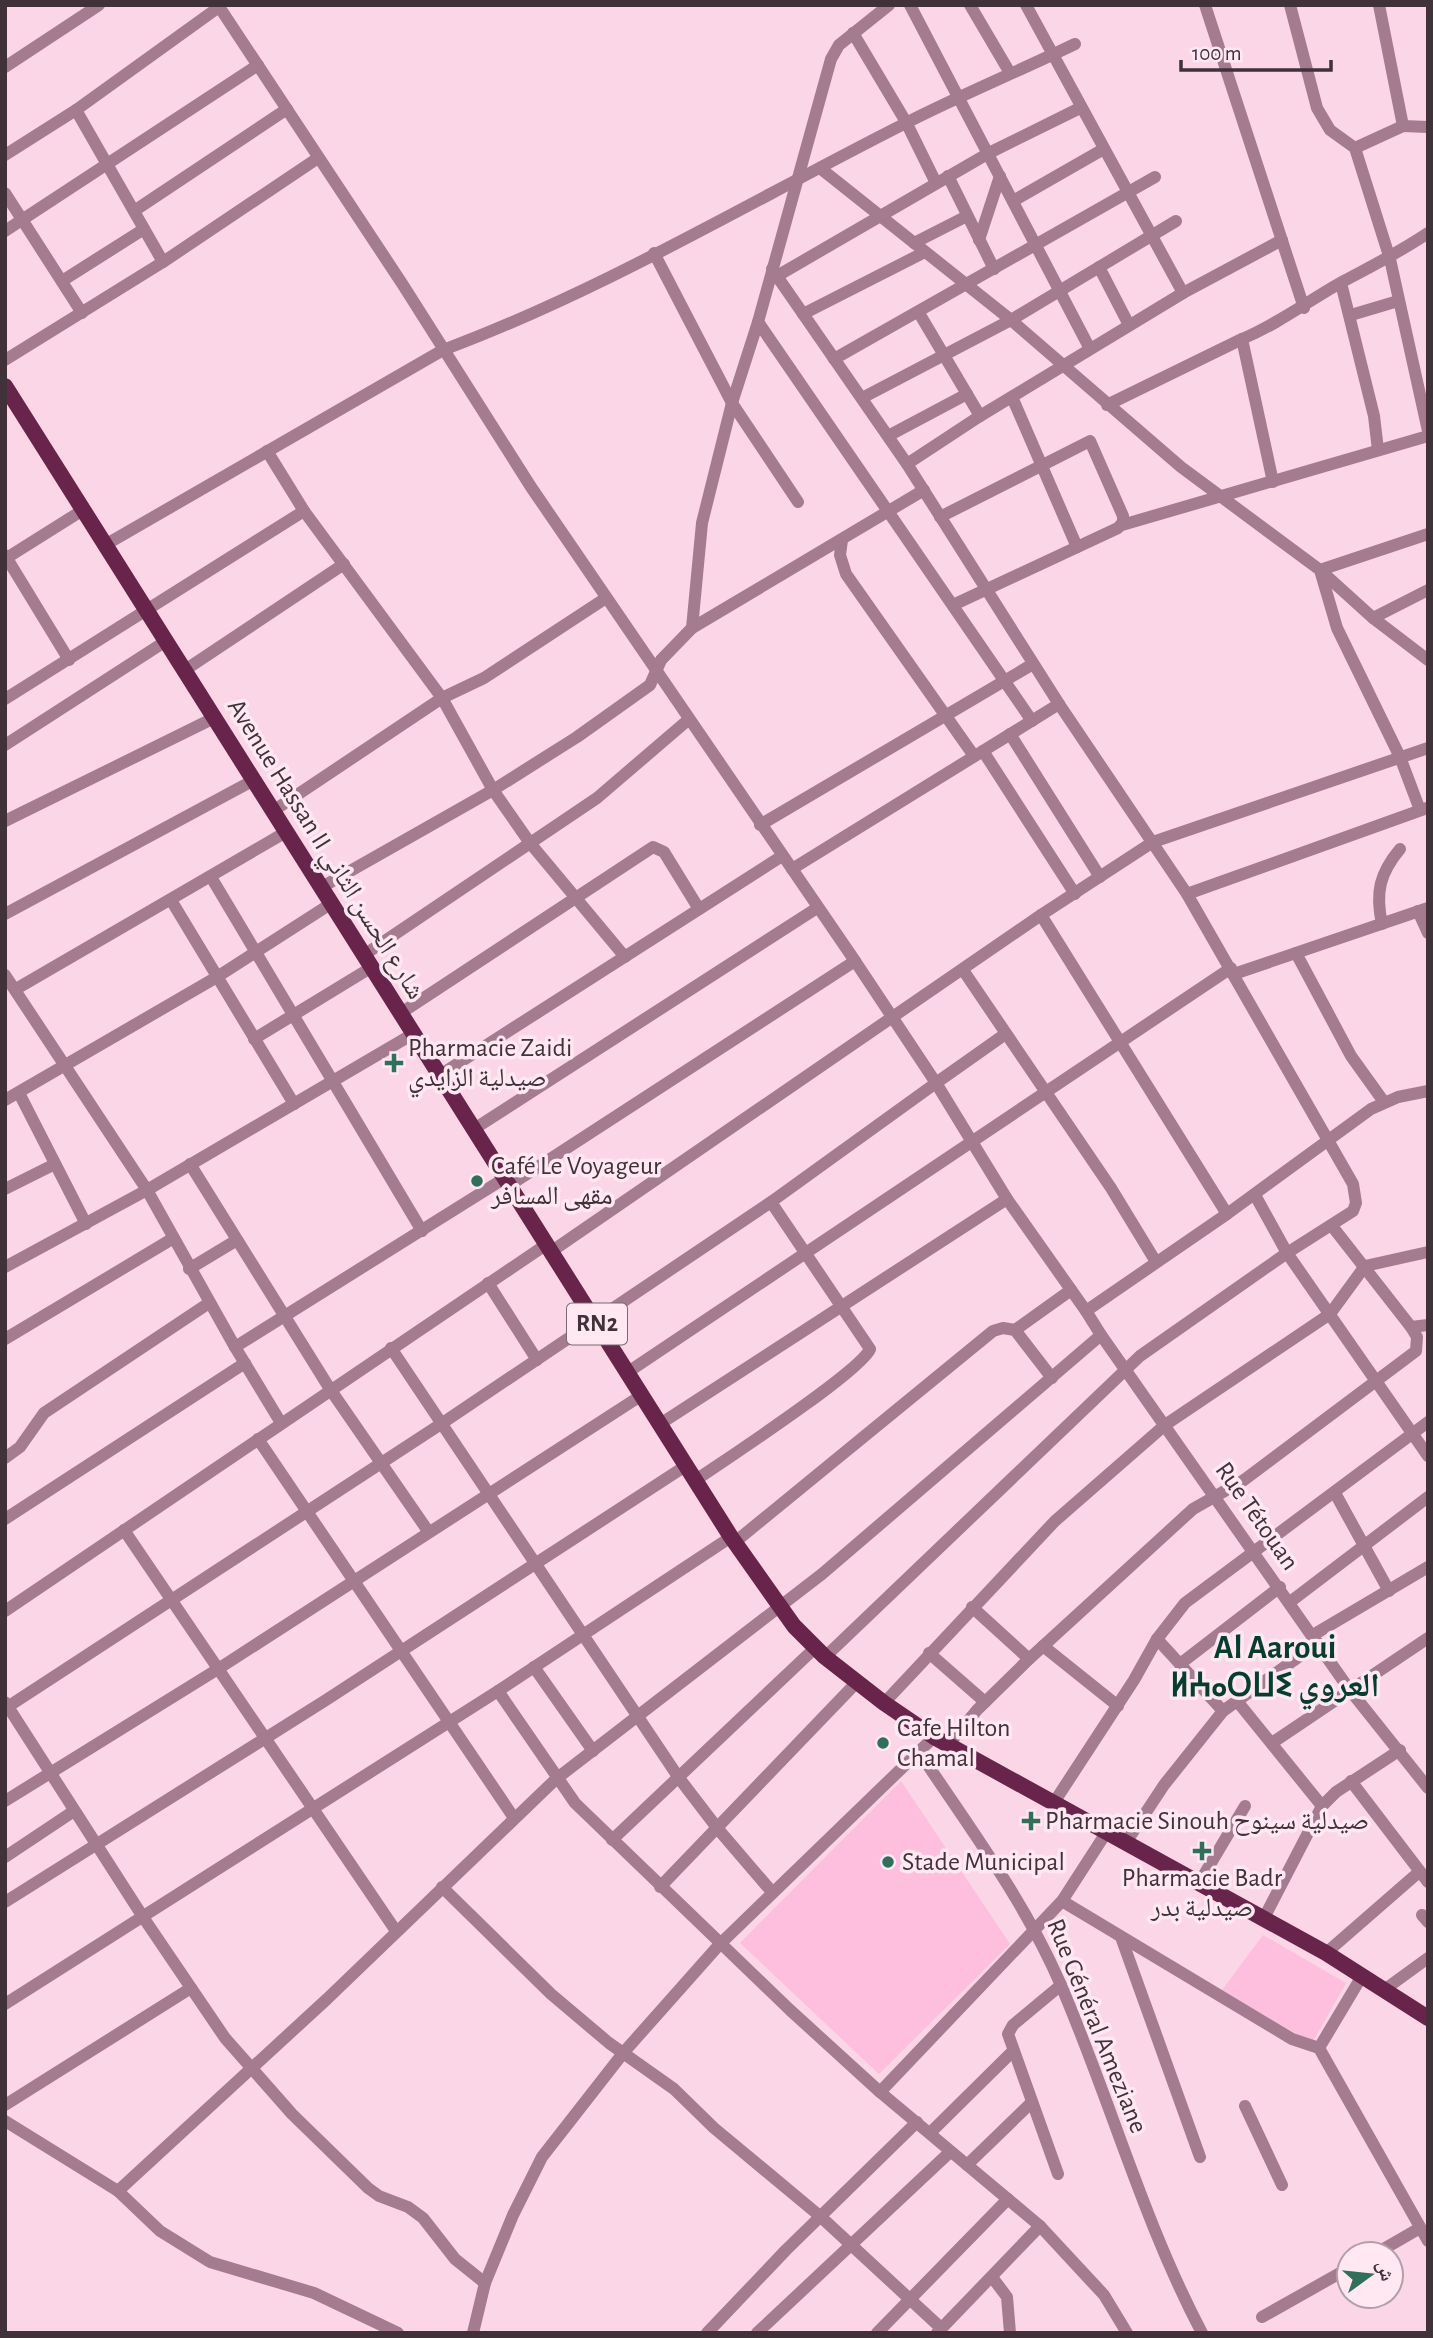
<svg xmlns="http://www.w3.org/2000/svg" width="1433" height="2338" font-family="'Alegreya Sans','Noto Naskh Arabic','Noto Sans Tifinagh',sans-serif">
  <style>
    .green { fill: #febedd }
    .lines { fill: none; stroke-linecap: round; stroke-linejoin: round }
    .minor { stroke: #a47b8f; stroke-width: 12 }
    .major { stroke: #69244b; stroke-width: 16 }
    .poi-dot { fill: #326f5a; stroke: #ffe8f2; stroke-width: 2.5 }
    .labels { text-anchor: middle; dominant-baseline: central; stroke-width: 7; stroke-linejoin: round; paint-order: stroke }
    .shield { fill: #ffe8f2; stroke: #796970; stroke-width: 2 }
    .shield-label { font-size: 24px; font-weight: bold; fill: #403238 }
    .street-label { font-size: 26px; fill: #403238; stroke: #ffe8f2 }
    .poi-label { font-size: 26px; fill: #403238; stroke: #ffe8f2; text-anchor: start }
    .district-label { font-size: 33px; font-weight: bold; fill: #073d2d; stroke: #ffe8f2 }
  </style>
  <rect width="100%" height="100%" fill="#fbd6e7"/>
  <g class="green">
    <polygon points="901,1781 1010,1944 879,2074 740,1943"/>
    <polygon points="1263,1935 1346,1983 1312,2043 1222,1990"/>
  </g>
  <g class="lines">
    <g class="minor">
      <polyline points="218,5 403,285 531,487 855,961"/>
      <polyline points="910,5 1090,349"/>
      <polyline points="970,5 1010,73"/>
      <polyline points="1205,5 1304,308"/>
      <polyline points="1290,5 1317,108 1330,130 1355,148 1390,259 1428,431"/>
      <polyline points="1379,5 1403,126 1428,127"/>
      <polyline points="853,33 906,122 936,183"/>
      <polyline points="5,67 99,5"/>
      <polyline points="76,110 163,262"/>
      <polyline points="1355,148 1403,126"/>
      <polyline points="5,155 76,110 219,7"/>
      <polyline points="820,168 1011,320 1181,467 1320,570 1337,628 1400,757 1420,810"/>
      <polyline points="948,176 994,269"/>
      <polyline points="5,193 82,313"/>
      <polyline points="1013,201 1102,150"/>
      <polyline points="134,211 287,109"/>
      <polyline points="5,231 258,65"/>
      <polyline points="979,240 1000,176"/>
      <polyline points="914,243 967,216"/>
      <polyline points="654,253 732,403 798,502"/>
      <polyline points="1099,267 1129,325"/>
      <polyline points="772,269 907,464 980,416 1183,293 1026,5"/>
      <polyline points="777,276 989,153 1080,108"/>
      <polyline points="62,281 144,229"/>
      <polyline points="1341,283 1374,416 1378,450"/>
      <polyline points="1183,293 1282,240"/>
      <polyline points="919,313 980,416"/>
      <polyline points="803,314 925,252"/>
      <polyline points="1351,315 1398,301"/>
      <polyline points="758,322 1032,721"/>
      <polyline points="834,359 1155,177"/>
      <polyline points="5,360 163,262 318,158"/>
      <polyline points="1012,397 1077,547"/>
      <polyline points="862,398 1011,320 1176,221"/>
      <polyline points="1107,405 1242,339"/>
      <polyline points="888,436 967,394"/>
      <polyline points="907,464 1059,704 1187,894 1353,1184 1356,1203 1353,1211 1287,1253 1255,1195"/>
      <path d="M1273 482 1242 339C1278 324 1308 301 1342 282 1372 266 1400 252 1428 233"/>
      <polyline points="304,511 442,698 493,790 530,843 625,957"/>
      <polyline points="940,517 1090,441 1123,516 1123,522 1118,528 953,605"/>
      <polyline points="1122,525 1428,436"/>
      <polyline points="842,540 840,555 846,574 974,756"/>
      <path d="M105 545 443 350C604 290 753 200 906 123 961 95 1019 71 1075 44"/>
      <polyline points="5,555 69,660"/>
      <polyline points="5,559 83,510"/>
      <polyline points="1428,590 1373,618 1428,660"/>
      <polyline points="1373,618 1320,570 1428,534"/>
      <polyline points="692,628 702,523 732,403 758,322 831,59 839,45 889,5"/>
      <polyline points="185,670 344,564"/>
      <polyline points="5,699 304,511 267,451"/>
      <polyline points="1010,734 1100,877"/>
      <polyline points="5,745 166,641"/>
      <polyline points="983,751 1075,894"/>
      <polyline points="273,811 442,698 484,678 606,598"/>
      <polyline points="5,821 214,718"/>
      <polyline points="760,825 1033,664"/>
      <polyline points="792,869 1059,704"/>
      <polyline points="211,877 422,1231"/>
      <polyline points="322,887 493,790 577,737 650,685 661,660 692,628 924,490"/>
      <polyline points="1187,894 1427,808"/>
      <polyline points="171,900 294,1104"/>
      <polyline points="1418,911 1428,933"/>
      <polyline points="5,914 254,780"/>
      <path d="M1382 924C1375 892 1380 873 1400 849"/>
      <polyline points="1296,953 1351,1056 1384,1102"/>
      <polyline points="364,955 597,798 688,720"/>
      <polyline points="963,970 1111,1188 1156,1262"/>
      <polyline points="1234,974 1428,908"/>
      <polyline points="5,975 147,1190 235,1347 505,1178"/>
      <polyline points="16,989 286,832"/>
      <polyline points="401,1013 653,847 664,852 699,909"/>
      <polyline points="1004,1035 936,1083 1007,1199 1086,1311 1227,1214 1371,1109 1398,1097 1428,1091"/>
      <polyline points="254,1039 372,967"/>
      <polyline points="440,1075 782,856"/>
      <polyline points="19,1093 86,1224"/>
      <polyline points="5,1100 217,977 332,903"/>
      <polyline points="474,1129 817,908"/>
      <polyline points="190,1164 330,1389 428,1531"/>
      <polyline points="510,1185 855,961 936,1083 771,1202"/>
      <polyline points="5,1189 55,1164"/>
      <polyline points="1227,1214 1041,915 1153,842 1428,748"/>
      <polyline points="552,1251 1041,915"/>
      <polyline points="5,1267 147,1190 413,1034"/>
      <polyline points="189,1269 237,1240"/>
      <polyline points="488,1283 537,1360"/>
      <polyline points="1086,1311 1101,1335"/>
      <polyline points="1411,1327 1428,1325"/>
      <polyline points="1015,1330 1071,1290"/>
      <polyline points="5,1339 172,1239"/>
      <polyline points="235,1347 281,1423"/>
      <polyline points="391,1348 679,1778 718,1829 772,1892"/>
      <polyline points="628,1372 1231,968"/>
      <polyline points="660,1424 1007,1199"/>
      <polyline points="258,1439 514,1818"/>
      <polyline points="5,1458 20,1447 44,1413 209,1303"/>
      <polyline points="1335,1493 1389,1591"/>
      <polyline points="5,1519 245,1363"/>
      <polyline points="124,1530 396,1931"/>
      <polyline points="735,1542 993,1331 1003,1328 1015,1330 1052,1378"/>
      <polyline points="1290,1602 1428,1497"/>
      <polyline points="972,1607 1029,1659"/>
      <polyline points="5,1611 547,1244"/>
      <polyline points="1313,1635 1428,1567"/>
      <polyline points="1157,1639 1223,1711"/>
      <polyline points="1043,1646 1118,1706"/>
      <polyline points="929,1653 985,1702"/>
      <polyline points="825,1657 1140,1356 1287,1253 1428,1456"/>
      <polyline points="1180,1664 1280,1587"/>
      <polyline points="534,1667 593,1751"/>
      <polyline points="498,1691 575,1803 790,2010 880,2092 1040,2226 1104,2295 1127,2333"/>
      <polyline points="1237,1701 1322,1806"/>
      <polyline points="5,1702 143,1917 225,2038 292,2114 368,2188 379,2196 408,2207 423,2218 455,2259 485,2283"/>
      <polyline points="884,1703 1055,1521 1165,1425 1330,1314 1365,1266 1428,1252"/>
      <path d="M9 1706 441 1424 771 1202 870 1349C860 1372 725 1460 696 1480"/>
      <polyline points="1272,1743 1428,1638"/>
      <polyline points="948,1745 977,1710 1029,1659 1193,1509 1244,1480 1416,1351 1417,1337 1411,1327 1332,1226"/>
      <path d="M919 1752C969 1827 1024 1900 1060 1983 1110 2099 1143 2221 1202 2333"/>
      <polyline points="1351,1781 1428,1882"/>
      <polyline points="5,1801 218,1669 642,1395"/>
      <polyline points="1053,1804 1134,1680 1157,1639 1185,1603 1428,1422"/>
      <polyline points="612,1840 815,1648"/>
      <polyline points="1125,1844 1164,1785 1223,1711 1318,1643"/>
      <polyline points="5,1857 74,1811"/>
      <polyline points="1199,1883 1245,1806"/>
      <polyline points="442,1887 551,1994 609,2043 674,2089 714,2128 821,2217 941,2328"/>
      <polyline points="660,1887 857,1682"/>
      <polyline points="1062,1901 1292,2039 1319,2048 1428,2241"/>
      <polyline points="5,1902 326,1700 687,1465"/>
      <polyline points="1422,1915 1428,1922"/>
      <polyline points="1264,1918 1322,1806 1336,1792 1400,1750"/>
      <polyline points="1121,1937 1200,2157"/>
      <polyline points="1326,1953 1419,1872"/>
      <polyline points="1384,1990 1428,1958"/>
      <polyline points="5,2004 498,1691 731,1537"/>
      <polyline points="1319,2048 1362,1976"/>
      <polyline points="880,2092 1062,1901 1106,1833"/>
      <polyline points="5,2105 191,1988"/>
      <polyline points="1245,2106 1282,2185"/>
      <polyline points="5,2121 118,2191"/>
      <polyline points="930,2133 1013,2051"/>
      <polyline points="967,2165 1032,2102"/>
      <polyline points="1058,2174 1008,2034 1013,2025 1061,1985"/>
      <polyline points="1375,2254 1420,2228"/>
      <polyline points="992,2277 1007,2297 1010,2333"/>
      <polyline points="1262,2317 1349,2268"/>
      <polyline points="398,2333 314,2293 210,2262 160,2231 118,2191 327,1999 556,1779 822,1574 1101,1335 1349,1689 1428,1788"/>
      <polyline points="473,2333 485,2283 513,2215 542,2157 624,2052 719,1945 934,1737"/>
      <polyline points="707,2333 786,2250 917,2122"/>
      <polyline points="757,2333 950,2152"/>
      <polyline points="877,2333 1008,2199"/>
      <polyline points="937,2333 1040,2226"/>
    </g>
    <polyline class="major" points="5,386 731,1537 794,1626 825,1657 884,1703 934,1737 1326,1953 1428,2018"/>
  </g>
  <g class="poi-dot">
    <path d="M390.5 1052.5h7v7h7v7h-7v7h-7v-7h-7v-7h7z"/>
    <circle cx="477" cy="1181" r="7"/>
    <circle cx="883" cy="1743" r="7"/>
    <path d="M1027.5 1810.5h7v7h7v7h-7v7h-7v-7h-7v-7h7z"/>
    <path d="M1198.5 1840.5h7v7h7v7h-7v7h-7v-7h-7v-7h7z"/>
    <circle cx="888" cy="1862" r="7"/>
  </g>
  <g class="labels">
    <rect class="shield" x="567" y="1303.5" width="60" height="41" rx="5"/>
    <g class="shield-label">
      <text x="597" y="1324">RN2</text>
    </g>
    <g class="street-label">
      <text transform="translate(326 849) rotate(58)">Avenue Hassan II شارع الحسن الثاني</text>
      <text transform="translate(1257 1516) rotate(55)">Rue Tétouan</text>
      <text transform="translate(1097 2026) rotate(68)">Rue Général Ameziane</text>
    </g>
    <g class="poi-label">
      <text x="408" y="1048">Pharmacie Zaidi<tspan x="408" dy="30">صيدلية الزايدي</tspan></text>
      <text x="491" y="1166">Café Le Voyageur<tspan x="491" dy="30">مقهى المسافر</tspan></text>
      <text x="897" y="1728">Cafe Hilton<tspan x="897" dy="30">Chamal</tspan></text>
      <text x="1045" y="1821">Pharmacie Sinouh صيدلية سينوح</text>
      <text x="902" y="1862">Stade Municipal</text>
      <text x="1202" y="1878" text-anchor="middle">Pharmacie Badr<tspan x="1202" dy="30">صيدلية بدر</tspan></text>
    </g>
    <g class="district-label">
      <text x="1275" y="1648">Al Aaroui<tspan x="1275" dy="38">ⵍⵄⴰⵔⵡⵉ العروي</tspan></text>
    </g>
  </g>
  <rect width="1433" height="2338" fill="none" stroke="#403238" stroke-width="14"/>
  <g transform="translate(1370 2275) rotate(75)"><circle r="33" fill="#ffe8f2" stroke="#b39fa8" stroke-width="2"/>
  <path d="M0-5L12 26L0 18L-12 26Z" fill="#326f5a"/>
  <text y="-10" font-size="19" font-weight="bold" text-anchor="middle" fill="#403238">ش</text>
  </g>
  <path d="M1181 60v10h150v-10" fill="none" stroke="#403238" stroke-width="3.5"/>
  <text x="1192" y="60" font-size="21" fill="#403238" stroke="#ffe8f2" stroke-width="5" paint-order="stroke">100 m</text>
</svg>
